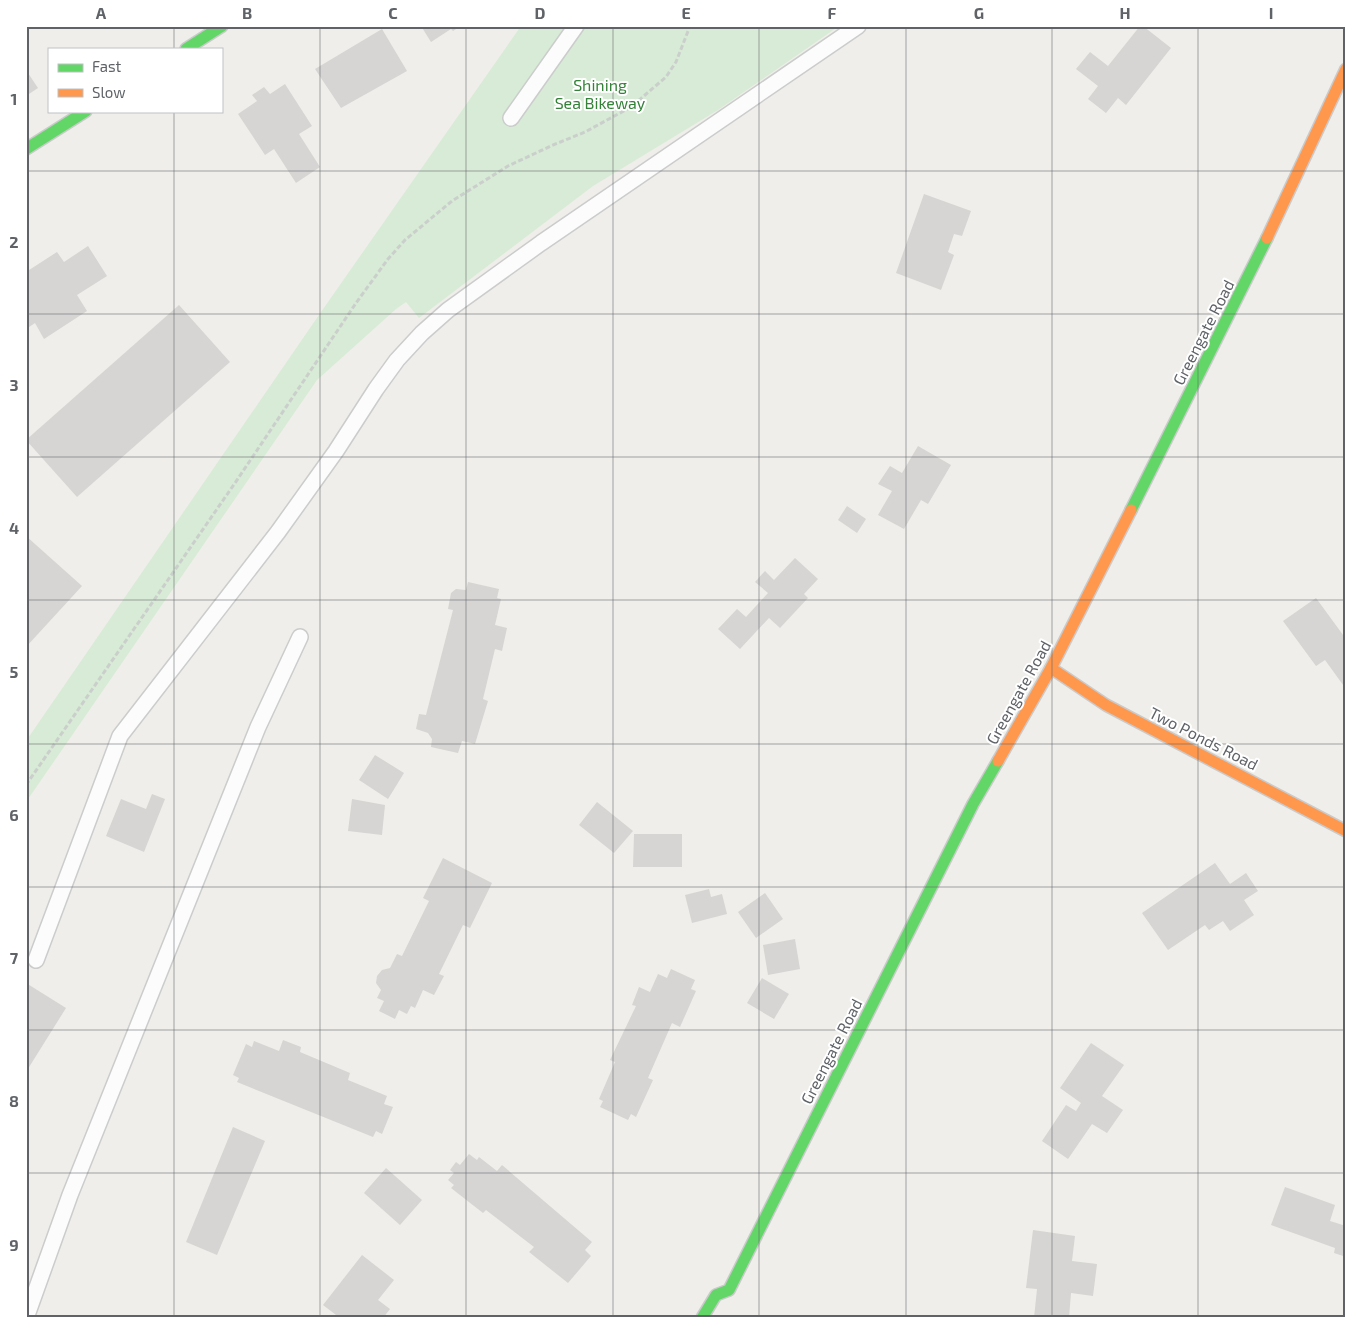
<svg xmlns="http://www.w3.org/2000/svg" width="1372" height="1344" font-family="'Exo 2',sans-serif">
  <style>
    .green { fill: #d8ebd6 }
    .building { fill: #d6d5d3 }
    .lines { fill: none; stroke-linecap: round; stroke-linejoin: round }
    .lane-casing { stroke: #cbcccc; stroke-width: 18 }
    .fast-casing { stroke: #cacacb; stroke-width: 14 }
    .slow-casing { stroke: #cacacb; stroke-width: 14 }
    .path { stroke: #cacfcc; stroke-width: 3; stroke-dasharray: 5 2.5; stroke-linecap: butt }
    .lane { stroke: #fdfcfc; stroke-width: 15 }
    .fast { stroke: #63d668; stroke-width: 11 }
    .slow { stroke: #ff974d; stroke-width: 11 }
    .grid { fill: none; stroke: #5f6368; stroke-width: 1; stroke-opacity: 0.55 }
    .labels { text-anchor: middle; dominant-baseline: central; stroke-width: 4; stroke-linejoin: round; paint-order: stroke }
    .park-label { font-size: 16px; fill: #348238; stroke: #fff }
    .street-label { font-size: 16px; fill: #5f6368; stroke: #fff }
    .neatline { fill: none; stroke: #5f6368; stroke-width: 2 }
    .grid-label { font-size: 16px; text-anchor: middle; font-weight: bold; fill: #5f6368 }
  </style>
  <rect width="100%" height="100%" fill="#efeeea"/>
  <polygon class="green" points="521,26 839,26 718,110 593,186 419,318 406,302 396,309 317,380 26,802 26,741 321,312"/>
  <g class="building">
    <polygon points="421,26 461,26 453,31 451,29 431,42"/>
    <polygon points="1140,26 1143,26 1171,48 1126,105 1118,98 1106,113 1088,99 1098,86 1076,69 1090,52 1108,66"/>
    <polygon points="382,29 407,71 341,108 315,69"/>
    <polygon points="26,70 38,88 26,96"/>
    <polygon points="285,84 312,126 299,134 320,167 296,183 274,149 265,155 238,114 257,101 252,95 264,87 270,94"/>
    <polygon points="924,194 971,211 962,236 954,234 948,252 954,255 941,290 896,273"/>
    <polygon points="88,246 107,276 77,295 87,311 44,339 35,323 26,329 26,272 57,252 64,262"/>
    <polygon points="179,305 230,362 77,497 26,440"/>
    <polygon points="918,446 951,465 928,504 921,500 904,529 878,515 892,491 878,484 890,466 902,473"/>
    <polygon points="847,506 866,519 857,533 838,520"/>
    <polygon points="26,536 82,586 26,647"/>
    <polygon points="795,558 818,579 804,594 808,598 780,628 769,618 740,649 718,629 737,609 746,617 768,593 755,582 765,571 774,580"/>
    <polygon points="468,582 499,589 497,598 501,599 495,625 507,628 502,651 495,649 483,699 488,701 475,744 462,741 458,753 431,747 432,739 428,733 416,729 419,714 426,715 453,610 448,609 451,593 456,589 466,590"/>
    <polygon points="1316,598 1346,639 1346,689 1325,660 1316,666 1283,621"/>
    <polygon points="375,755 404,773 388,799 359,780"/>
    <polygon points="152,794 165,799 144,852 106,836 121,799 146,809"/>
    <polygon points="352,799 385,805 382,835 348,831"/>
    <polygon points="597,802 633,831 614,853 579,825"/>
    <polygon points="634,834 682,834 682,867 633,867"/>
    <polygon points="443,858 492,883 470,928 463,925 439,974 444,976 434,995 423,990 415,1008 411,1006 407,1014 399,1010 395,1019 379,1011 384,1001 377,998 381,990 376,983 377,976 382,970 390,968 397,954 402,956 429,901 423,898"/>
    <polygon points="1215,863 1230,884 1246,873 1258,891 1244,900 1254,915 1230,931 1223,921 1209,930 1205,925 1168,950 1142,913"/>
    <polygon points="709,889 711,897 722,894 727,914 692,923 685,895"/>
    <polygon points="765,893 783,919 756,938 738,912"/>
    <polygon points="795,939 800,969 768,975 763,945"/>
    <polygon points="671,969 695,980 691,989 696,991 680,1027 672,1023 648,1078 653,1080 636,1117 631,1114 628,1120 600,1107 603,1101 599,1099 615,1062 610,1060 636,1006 632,1005 639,987 650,992 658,974 667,978"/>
    <polygon points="762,978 789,994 774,1019 747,1003"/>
    <polygon points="26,983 66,1008 26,1072"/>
    <polygon points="283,1040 301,1047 300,1052 350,1073 348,1080 387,1096 384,1104 393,1107 382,1134 376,1131 373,1137 237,1082 239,1078 233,1075 246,1044 252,1047 254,1041 279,1051"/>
    <polygon points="1091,1043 1124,1065 1102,1096 1123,1110 1107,1133 1092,1124 1068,1159 1042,1141 1066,1105 1076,1111 1081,1103 1060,1088"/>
    <polygon points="233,1127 265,1141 217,1255 186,1242"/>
    <polygon points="469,1154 477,1160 479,1157 497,1171 502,1165 592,1242 585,1250 591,1256 568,1283 529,1252 534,1247 486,1210 483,1213 451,1188 454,1185 448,1180 454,1173 450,1170 456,1162 460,1165"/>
    <polygon points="386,1168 422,1200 400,1225 364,1193"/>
    <polygon points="1285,1187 1335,1205 1330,1221 1346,1226 1346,1257 1334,1253 1335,1248 1271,1225"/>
    <polygon points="1033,1230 1075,1236 1072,1261 1097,1264 1093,1296 1071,1293 1069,1318 1034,1318 1037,1289 1026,1288"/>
    <polygon points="362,1255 394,1280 378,1300 390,1309 383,1318 340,1318 323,1305"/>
  </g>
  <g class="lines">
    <g class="lane-casing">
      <g id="lane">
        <polyline points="511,118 576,26"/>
        <polyline points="36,960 120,736 278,532 336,451 376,389 397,360 422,333 448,310 541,243 858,26"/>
        <polyline points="26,1318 70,1195 258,727 300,637"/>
      </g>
    </g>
    <g class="fast-casing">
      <g id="fast">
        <polyline points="186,49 222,26"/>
        <polyline points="26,149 86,111"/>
        <polyline points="1131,510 1267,238"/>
        <polyline points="702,1318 716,1295 729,1290 973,804 998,761"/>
      </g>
    </g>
    <g class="slow-casing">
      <g id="slow">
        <polyline points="1267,238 1346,69"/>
        <polyline points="1051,668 1106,705 1346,831"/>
        <polyline points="998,761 1051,668 1131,510"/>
      </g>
    </g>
    <polyline class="path" points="26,785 235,483 356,303 388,259 405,240 452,201 508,166 553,145 585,132 631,107 666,77 676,62 690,26"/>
    <use href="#lane" class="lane"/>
    <use href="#fast" class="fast"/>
    <use href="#slow" class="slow"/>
  </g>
  <path class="grid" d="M174 26V49M320 26V1318M466 26V1318M613 26V1318M759 26V1318M906 26V1318M1052 26V1318M1198 26V1318M174 111V1318M26 171H1346M26 314H1346M26 457H1346M26 600H1346M26 744H1346M26 887H1346M26 1030H1346M26 1173H1346"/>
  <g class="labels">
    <g class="park-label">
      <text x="600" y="84">Shining<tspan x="600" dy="18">Sea Bikeway</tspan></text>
    </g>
    <g class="street-label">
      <text transform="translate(1203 332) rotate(-63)">Greengate Road</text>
      <text transform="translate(1018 692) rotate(-61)">Greengate Road</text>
      <text transform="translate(1204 738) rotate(27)">Two Ponds Road</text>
      <text transform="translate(831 1051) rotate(-63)">Greengate Road</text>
    </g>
  </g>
  <rect width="1372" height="1344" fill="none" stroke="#ffffff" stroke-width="55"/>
  <rect x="48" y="48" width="175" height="65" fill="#ffffff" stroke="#bfc1c3"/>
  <rect x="58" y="64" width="25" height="8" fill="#63d668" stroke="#bfc1c3"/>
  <text x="92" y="72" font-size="15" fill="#5f6368">Fast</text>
  <rect x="58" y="89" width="25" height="8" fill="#ff974d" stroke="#bfc1c3"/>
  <text x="92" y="98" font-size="15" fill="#5f6368">Slow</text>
  <rect x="28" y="28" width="1316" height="1288" class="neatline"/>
  <g class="grid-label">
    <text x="101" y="19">A</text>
    <text x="247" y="19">B</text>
    <text x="393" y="19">C</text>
    <text x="540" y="19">D</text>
    <text x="686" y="19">E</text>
    <text x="832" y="19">F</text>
    <text x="979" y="19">G</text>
    <text x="1125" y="19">H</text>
    <text x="1271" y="19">I</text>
    <text x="14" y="105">1</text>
    <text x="14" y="248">2</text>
    <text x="14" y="391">3</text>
    <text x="14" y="534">4</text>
    <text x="14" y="678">5</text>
    <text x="14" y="821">6</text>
    <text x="14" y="964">7</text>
    <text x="14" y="1107">8</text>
    <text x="14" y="1251">9</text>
  </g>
</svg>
